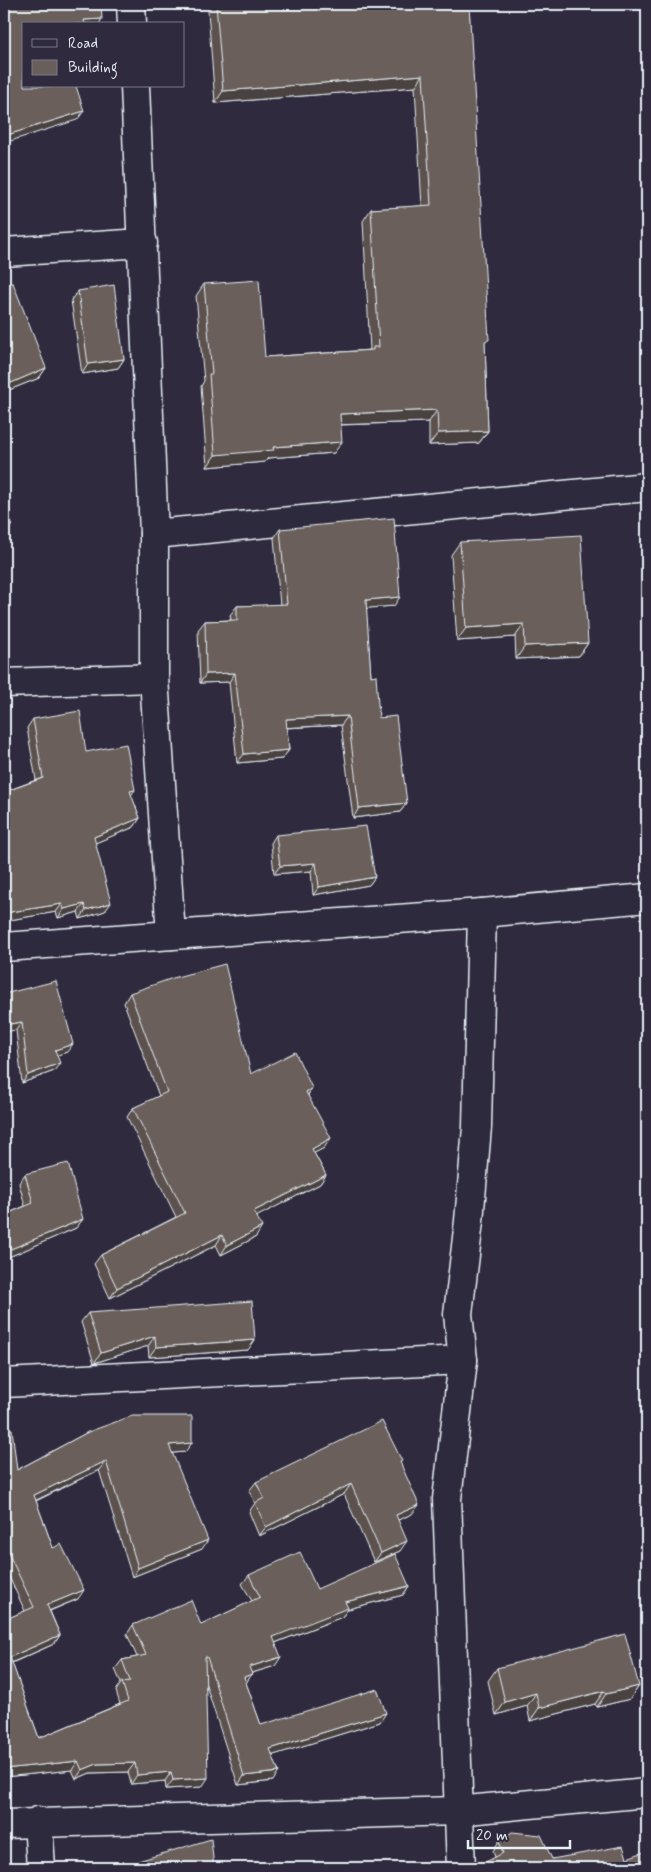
<svg xmlns="http://www.w3.org/2000/svg" width="651" height="1872" font-family="Mynerve,sans-serif">
  <style>
    .lines { fill: none; stroke-linecap: round; stroke-linejoin: round }
    .minor-casing { stroke: #e8f1f8; stroke-width: 31 }
    .minor { stroke: #2f2a3d; stroke-width: 28 }
    .wall { fill: #5b514d; stroke: #e8f1f8 }
    .shaded-wall { fill: #4a423f; stroke: #e8f1f8 }
    .building { fill: #6a5e5a; stroke: #e8f1f8 }
  </style>
  <rect width="100%" height="100%" fill="#2f2a3d"/>
  <filter id="ink" filterUnits="userSpaceOnUse"><feTurbulence type="fractalNoise" baseFrequency=".02" numOctaves="2"/><feDisplacementMap in="SourceGraphic" scale="10" xChannelSelector="R" yChannelSelector="G"/><feConvolveMatrix kernelMatrix="1 2 1 2 8 2 1 2 1" color-interpolation-filters="sRGB"/></filter>
  <g filter="url(#ink)">
    <g class="lines">
      <g class="minor-casing">
        <g id="minor">
          <polyline points="131,4 132,24"/>
          <polyline points="135,86 154,534 154,678 171,935"/>
          <polyline points="4,252 143,243"/>
          <polyline points="154,534 647,487"/>
          <polyline points="4,683 154,678"/>
          <polyline points="4,947 482,913 647,898"/>
          <polyline points="4,1383 463,1360"/>
          <polyline points="38,1821 41,1868"/>
          <polyline points="4,1824 457,1811 647,1793"/>
          <polyline points="461,1868 447,1499 463,1360 458,1314 469,1221 477,1127 482,913"/>
        </g>
      </g>
      <use href="#minor" class="minor"/>
    </g>
    <g class="wall">
      <polygon points="213,4 469,4 485,346 488,431 479,443 429,445 429,422 341,425 334,453 268,458 265,462 207,467 201,386 204,381 196,296 204,284 265,357 370,350 363,221 371,209 422,206 415,87 215,103 208,11"/>
      <polygon points="4,283 46,368 39,378 4,392"/>
      <polygon points="78,291 124,359 118,368 82,374 71,300"/>
      <polygon points="280,529 394,606 366,608 371,676 379,718 407,803 400,812 353,818 341,725 287,728 289,750 282,759 237,763 229,682 200,683 198,630 205,621 231,620 230,615 237,606 280,605 274,538"/>
      <polygon points="460,542 588,643 579,656 516,659 515,637 457,641 451,555"/>
      <polygon points="33,719 86,752 131,795 140,818 134,827 95,843 105,911 80,919 78,912 58,918 56,912 4,921 4,792 36,780 27,728"/>
      <polygon points="276,835 375,877 369,885 313,895 311,871 274,874 271,843"/>
      <polygon points="130,993 251,1074 312,1088 308,1095 324,1148 314,1153 326,1175 320,1184 257,1216 256,1237 221,1255 216,1245 110,1298 94,1264 101,1255 176,1217 127,1117 133,1108 159,1096 124,1003"/>
      <polygon points="4,994 67,1052 57,1055 54,1071 22,1083 16,1030"/>
      <polygon points="25,1174 83,1219 76,1228 4,1259 4,1215 25,1206 19,1183"/>
      <polygon points="88,1313 248,1350 149,1357 148,1346 94,1363 81,1322"/>
      <polygon points="4,1430 17,1470 88,1432 185,1452 172,1453 202,1549 132,1577 99,1470 36,1501 53,1548 78,1599 50,1611 60,1635 54,1644 12,1663 39,1738 120,1704 116,1691 121,1683 115,1669 122,1660 137,1657 127,1634 133,1625 201,1625 252,1601 242,1584 249,1575 317,1589 409,1586 403,1595 348,1609 342,1617 275,1643 275,1666 252,1673 246,1683 261,1725 380,1722 273,1755 273,1781 238,1785 205,1682 202,1787 166,1789 165,1781 131,1784 128,1772 90,1773 76,1779 72,1770 4,1777 4,1620 25,1611 4,1566"/>
      <polygon points="400,1463 412,1514 398,1520 400,1551 374,1562 344,1494 259,1536 249,1512 255,1503 249,1491 256,1482"/>
      <polygon points="497,1668 639,1686 630,1699 597,1707 595,1704 530,1721 527,1706 496,1715 488,1681"/>
      <polygon points="647,1691 647,1713 643,1696"/>
      <polygon points="499,1841 552,1859 627,1858 647,1868 495,1857 493,1851"/>
    </g>
    <g class="shaded-wall">
      <polygon points="102,19 99,24 81,24 84,20"/>
      <polygon points="423,75 415,87 215,103 223,91"/>
      <polygon points="84,111 77,120 4,143 4,136"/>
      <polygon points="124,359 118,368 82,374 88,364"/>
      <polygon points="46,368 39,378 4,392 11,383"/>
      <polygon points="437,410 429,422 332,425 340,414"/>
      <polygon points="488,431 479,443 429,445 438,433"/>
      <polygon points="342,442 334,453 268,458 265,462 207,467 215,455 273,447"/>
      <polygon points="12,525 5,534 4,535 4,527"/>
      <polygon points="400,597 394,606 359,609 366,600"/>
      <polygon points="524,624 515,637 457,641 466,628"/>
      <polygon points="588,643 579,656 516,659 525,646"/>
      <polygon points="235,673 229,682 200,683 206,674"/>
      <polygon points="348,716 341,725 279,728 286,719"/>
      <polygon points="289,750 282,759 237,763 244,754"/>
      <polygon points="135,790 129,798 130,791"/>
      <polygon points="407,803 400,812 353,818 359,808"/>
      <polygon points="140,818 134,827 88,846 94,837"/>
      <polygon points="316,863 311,871 274,874 280,866"/>
      <polygon points="375,877 369,885 313,895 319,887"/>
      <polygon points="111,903 105,911 80,919 86,910"/>
      <polygon points="62,904 56,912 4,921 4,913"/>
      <polygon points="84,904 78,912 58,918 64,909"/>
      <polygon points="22,1022 16,1030 4,1032 4,1025"/>
      <polygon points="73,1044 67,1052 49,1058 55,1050"/>
      <polygon points="60,1063 54,1071 22,1083 28,1075"/>
      <polygon points="312,1088 306,1098 306,1092"/>
      <polygon points="331,1138 324,1148 305,1158 312,1149"/>
      <polygon points="326,1175 320,1184 248,1221 254,1211"/>
      <polygon points="83,1219 76,1228 4,1259 4,1255 6,1251"/>
      <polygon points="262,1227 256,1237 221,1255 227,1245"/>
      <polygon points="222,1235 216,1245 110,1298 117,1288"/>
      <polygon points="155,1336 148,1346 94,1363 101,1353"/>
      <polygon points="255,1340 248,1350 149,1357 156,1347"/>
      <polygon points="192,1443 185,1452 163,1454 169,1445"/>
      <polygon points="106,1461 99,1470 28,1504 34,1495"/>
      <polygon points="351,1484 344,1494 259,1536 266,1527"/>
      <polygon points="419,1505 412,1514 389,1524 396,1515"/>
      <polygon points="208,1540 202,1549 132,1577 138,1568"/>
      <polygon points="407,1541 400,1551 374,1562 381,1553"/>
      <polygon points="409,1586 403,1595 348,1609 342,1617 267,1646 273,1637 345,1602"/>
      <polygon points="84,1590 78,1599 41,1614 47,1605"/>
      <polygon points="60,1635 54,1644 4,1666 10,1657"/>
      <polygon points="281,1657 275,1666 242,1676 249,1667"/>
      <polygon points="252,1674 246,1683 244,1677"/>
      <polygon points="639,1686 630,1699 597,1707 606,1694"/>
      <polygon points="604,1691 595,1704 530,1721 539,1708"/>
      <polygon points="536,1693 527,1706 496,1715 505,1702"/>
      <polygon points="386,1713 380,1722 264,1758 270,1749"/>
      <polygon points="78,1761 72,1770 4,1777 4,1769"/>
      <polygon points="135,1763 128,1772 90,1773 76,1779 82,1770 97,1764"/>
      <polygon points="171,1772 165,1781 131,1784 137,1775"/>
      <polygon points="279,1772 273,1781 238,1785 244,1776"/>
      <polygon points="208,1778 202,1787 166,1789 173,1780"/>
    </g>
    <g class="building">
      <polygon points="4,4 101,4 102,19 84,20 85,24 24,24 24,86 76,86 84,111 4,136"/>
      <polygon points="216,4 469,4 489,340 485,341 488,431 438,433 437,410 340,414 342,442 273,447 274,450 215,455 209,374 212,374 204,284 259,280 265,357 373,350 373,347 379,347 371,209 431,205 423,75 223,91"/>
      <polygon points="4,283 13,283 46,368 11,383 4,364"/>
      <polygon points="114,285 124,359 88,364 78,291"/>
      <polygon points="4,489 12,525 4,527"/>
      <polygon points="394,518 400,597 366,600 371,676 376,675 379,718 396,716 407,803 359,808 348,716 286,719 289,750 244,754 235,673 206,674 205,621 237,620 237,606 287,604 280,529"/>
      <polygon points="581,535 588,643 525,646 524,624 466,628 460,542"/>
      <polygon points="80,711 86,752 126,744 135,790 130,791 140,818 94,837 111,903 86,910 84,904 64,909 62,904 4,913 4,792 43,778 33,719"/>
      <polygon points="366,826 375,877 319,887 316,863 280,866 276,835"/>
      <polygon points="225,964 251,1074 295,1052 312,1088 306,1092 331,1138 312,1149 326,1175 254,1211 262,1227 227,1245 222,1235 117,1288 101,1255 185,1213 133,1108 167,1092 130,993 173,978"/>
      <polygon points="56,981 73,1044 55,1050 60,1063 28,1075 22,1022 4,1025 4,994"/>
      <polygon points="68,1163 83,1219 6,1251 4,1246 4,1215 33,1203 25,1174"/>
      <polygon points="252,1301 255,1340 156,1347 155,1336 101,1353 88,1313"/>
      <polygon points="132,1416 192,1416 192,1443 169,1445 208,1540 138,1568 106,1461 34,1495 53,1548 61,1544 84,1590 47,1605 60,1635 10,1657 39,1738 128,1701 122,1682 130,1681 122,1660 146,1655 133,1625 191,1600 201,1625 260,1597 249,1575 300,1552 317,1589 395,1554 409,1586 345,1602 348,1608 273,1637 281,1657 249,1667 252,1674 244,1677 261,1725 377,1689 386,1713 270,1749 279,1772 244,1776 207,1657 205,1657 208,1778 173,1780 171,1772 137,1775 135,1763 97,1764 82,1770 78,1761 4,1769 4,1620 34,1607 4,1544 4,1430 12,1429 17,1470 88,1432"/>
      <polygon points="382,1421 402,1461 400,1462 419,1505 396,1515 407,1541 381,1553 351,1484 266,1527 255,1503 264,1498 256,1482"/>
      <polygon points="625,1634 639,1686 606,1694 604,1691 539,1708 536,1693 505,1702 497,1668"/>
      <polygon points="512,1832 541,1835 552,1859 623,1846 627,1858 647,1851 647,1868 479,1868 482,1864 503,1853 499,1841"/>
      <polygon points="211,1839 214,1868 115,1868"/>
    </g>
  </g>
  <rect width="651" height="1872" fill="none" stroke="#2f2a3d" stroke-width="20"/>
  <rect x="10" y="10" width="631" height="1852" fill="none" stroke="#e8f1f8" stroke-width="2" filter="url(#ink)"/>
  <rect x="22" y="22" width="162" height="65" fill="#2f2a3d" stroke="#797a88"/>
  <rect x="32" y="39" width="25" height="8" fill="#2f2a3d" stroke="#797a88"/>
  <text x="68" y="48" font-size="15" fill="#e8f1f8">Road</text>
  <rect x="32" y="60" width="25" height="15" fill="#6a5e5a" stroke="#797a88"/>
  <text x="68" y="72" font-size="15" fill="#e8f1f8">Building</text>
  <path d="M468 1840v8h102v-8" fill="none" stroke="#e8f1f8" stroke-width="2.5"/>
  <text x="476" y="1840" font-size="15" fill="#e8f1f8" stroke="#2f2a3d" stroke-width="4" paint-order="stroke">20 m</text>
</svg>
